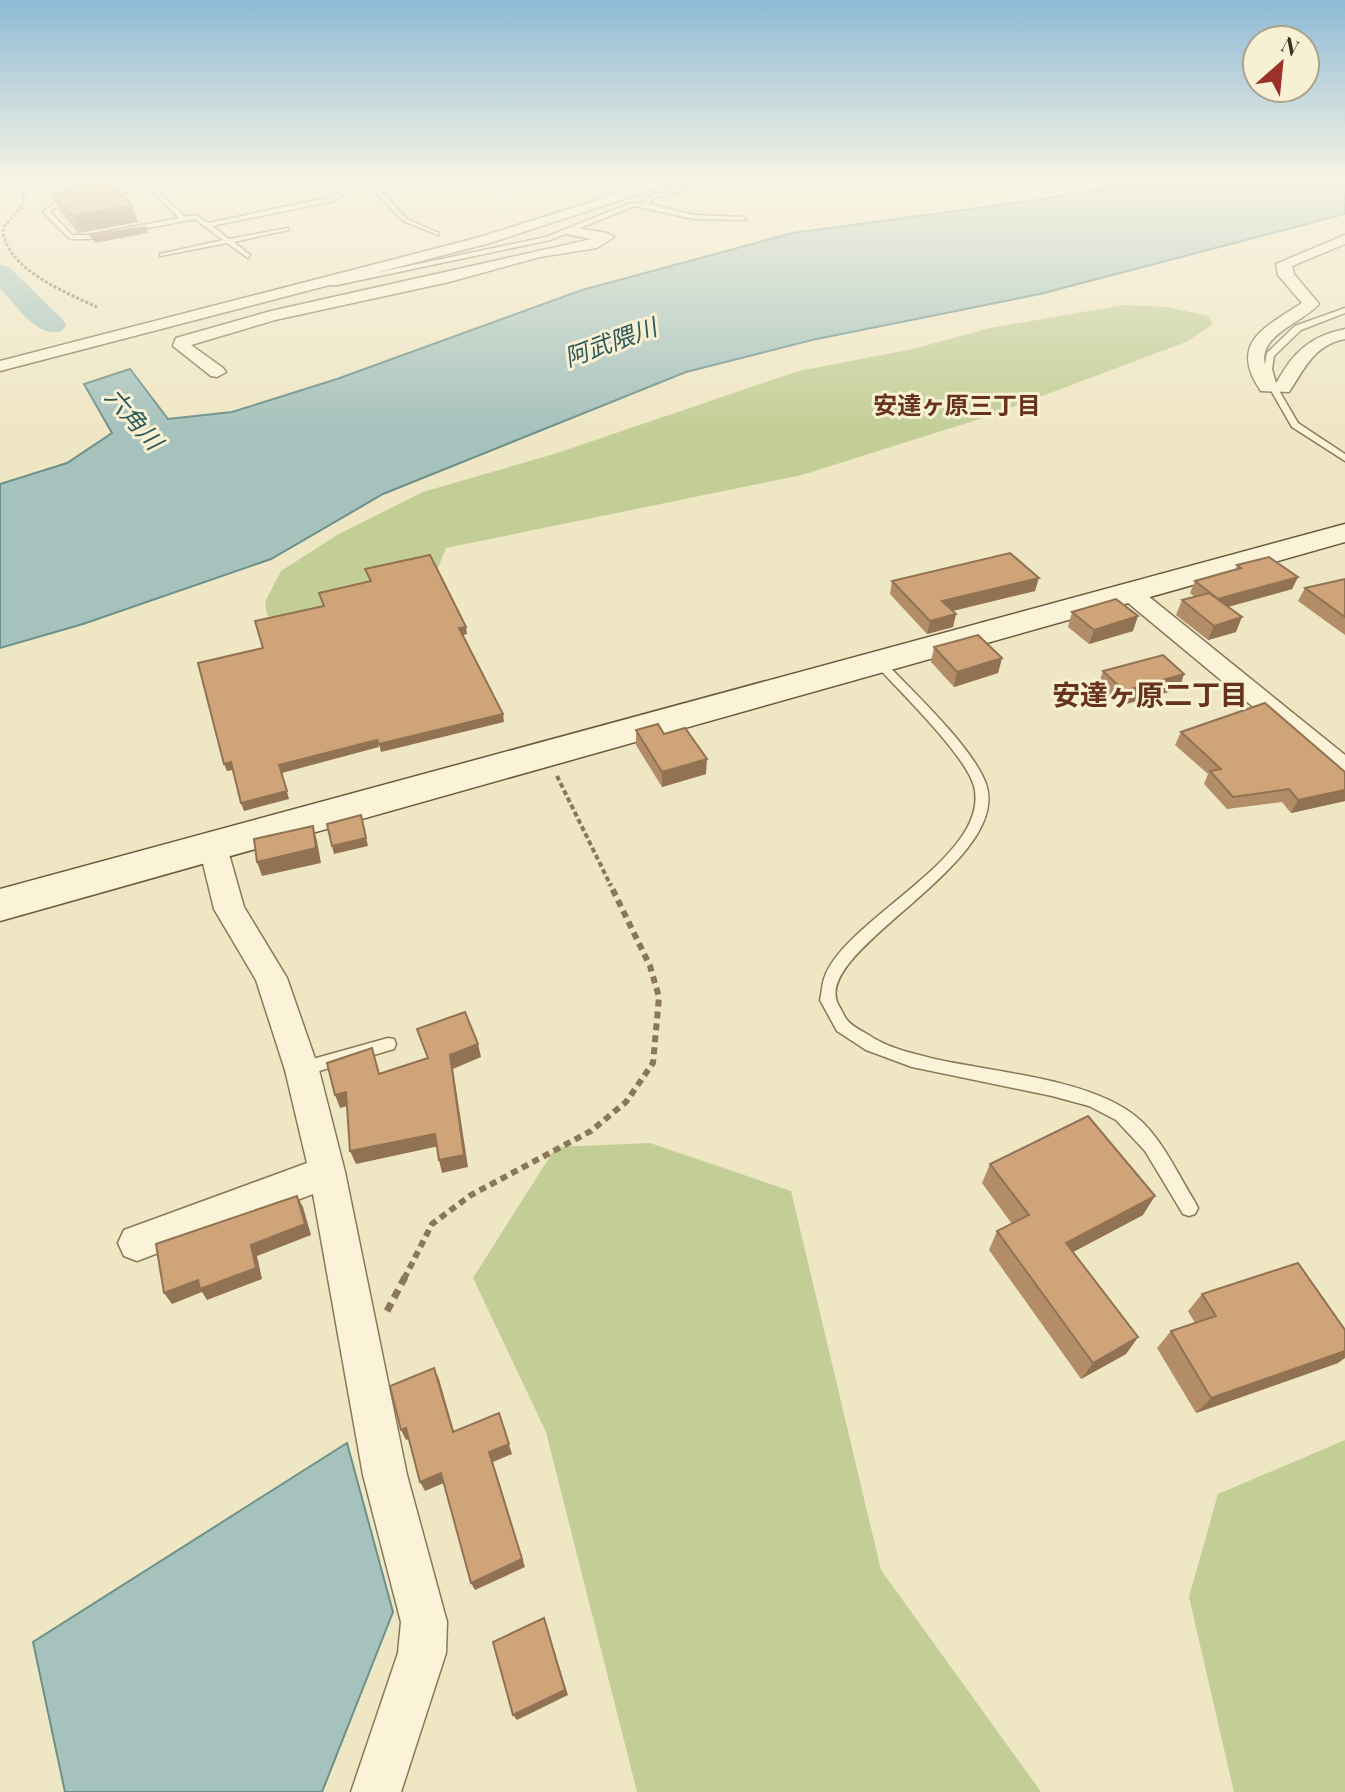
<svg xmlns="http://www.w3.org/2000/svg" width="1345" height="1792" font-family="'Playfair Display','Noto Sans JP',serif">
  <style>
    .green { fill: #c3ce97 }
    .water { fill: #a6c2bc; stroke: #6c918b; stroke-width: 2 }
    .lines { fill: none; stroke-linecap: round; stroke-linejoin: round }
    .river { fill: #a6c2bc; fill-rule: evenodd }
    .lane-casing { stroke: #8a7859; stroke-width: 3 }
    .street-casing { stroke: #8a7859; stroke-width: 3 }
    .secondary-casing { stroke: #6c593d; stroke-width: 3 }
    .path-far3 { stroke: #8a7859; stroke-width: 3; stroke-dasharray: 3 2; stroke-linecap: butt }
    .path-far2 { stroke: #8a7859; stroke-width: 4; stroke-dasharray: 5 3; stroke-linecap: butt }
    .path-far1 { stroke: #8a7859; stroke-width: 6; stroke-dasharray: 7 5; stroke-linecap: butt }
    .path { stroke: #8a7859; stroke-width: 7; stroke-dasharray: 9 6; stroke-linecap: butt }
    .lane { fill: #faf3d7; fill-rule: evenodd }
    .street { fill: #faf3d7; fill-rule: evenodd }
    .secondary { fill: #faf3d7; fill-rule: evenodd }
    .wall { fill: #b28d67 }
    .shaded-wall { fill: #917354 }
    .building { fill: #cfa478; stroke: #917354; stroke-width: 2 }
    .labels { text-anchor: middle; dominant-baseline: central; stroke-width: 6; stroke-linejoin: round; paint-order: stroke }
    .far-water-label { font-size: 24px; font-style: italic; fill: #2d595a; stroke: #f7f0d3 }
    .far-neighbourhood-label { font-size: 24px; font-weight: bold; fill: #68331c; stroke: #f7f0d3 }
    .neighbourhood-label { font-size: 28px; font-weight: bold; fill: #68331c; stroke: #f7f0d3 }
  </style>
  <rect width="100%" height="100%" fill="#efe6c4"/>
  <g class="green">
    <polygon points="1123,305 1166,307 1209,316 1212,325 1186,342 989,416 802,475 446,548 421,609 278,622 267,615 265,602 281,571 337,535 423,492 554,454 799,371 913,349 990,328"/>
    <polygon points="650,1143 791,1191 881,1570 1041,1792 637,1792 546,1432 473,1278 556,1147"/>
    <polygon points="1345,1440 1345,1792 1234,1792 1189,1597 1218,1494"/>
  </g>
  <g class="water">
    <polygon points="1155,179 1345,179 1345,214 1040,294 812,340 686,372 383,494 271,559 83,624 0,648 0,484 67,463 112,433 84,384 130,369 168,419 232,412 337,379 582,290 793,233 1037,200"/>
    <polygon points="347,1443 393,1612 322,1792 65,1792 33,1642"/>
  </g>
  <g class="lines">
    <g class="river">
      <polygon points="0,179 12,179 8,187 0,189"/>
      <path d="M0 265 9 267 62 319 66 325 62 331C36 338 17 306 0 288Z"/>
    </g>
    <g class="lane-casing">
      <g id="lane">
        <polygon points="139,179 146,179 185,217 196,215 208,223 332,197 338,193 328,179 334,179 345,193 334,201 212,226 229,239 288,228 288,230 234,242 250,255 248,258 227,243 160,256 160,254 223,240 195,219 89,239 70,239 43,212 56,202 75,199 75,201 60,205 50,212 72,235 89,235 179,218 148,188 101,197 98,195 144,185"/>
        <polygon points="363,179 370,179 407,219 439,233 439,235 403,221"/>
        <polygon points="509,179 526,179 578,188 575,190"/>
        <polygon points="714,179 725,179 654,198 649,204 694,215 744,217 746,220 694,219 634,206 550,240 337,285 320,285 316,283 320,281 337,281 546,237 631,203 643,203 650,196"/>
        <polygon points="1345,308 1345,313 1301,330 1274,356 1272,369 1277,387 1298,423 1345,454 1345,461 1292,427 1269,387 1264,369 1267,353 1295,326"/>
        <path d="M878 658 882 659C910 689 973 747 986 784 1013 863 811 950 838 1004 841 1009 844 1016 847 1020 852 1026 860 1030 867 1034 887 1048 911 1053 935 1059 993 1072 1078 1078 1127 1110 1159 1130 1176 1172 1195 1202L1198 1208 1195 1214 1189 1216 1183 1214 1145 1151 1116 1120 1089 1106 1052 1096 912 1067 866 1050 837 1031 820 1000C822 992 822 983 825 976 848 917 992 856 974 786 965 754 898 690 874 663L872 661Z"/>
        <polygon points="388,1038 394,1039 396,1044 394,1049 302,1076 296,1074 294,1069 296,1064 302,1062"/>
      </g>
    </g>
    <g class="street-casing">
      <g id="street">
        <polygon points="664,179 685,179 490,243 0,371 0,361 480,237"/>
        <polygon points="571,227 607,233 614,237 597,248 540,257 449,282 275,320 191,345 223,368 226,372 217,377 211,376 173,346 176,338 271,311 592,239 566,234 564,231"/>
        <path d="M1345 235V244L1292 266 1294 274 1319 304C1297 328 1243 338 1273 382H1277C1293 352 1311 336 1345 329V339C1314 345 1305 368 1289 392L1261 391C1228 343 1264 328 1302 303L1278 275 1276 264Z"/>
        <polygon points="1129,585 1137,587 1345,755 1345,778 1335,775 1121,597 1118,592 1121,587"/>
        <polygon points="213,837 223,840 227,847 244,907 287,978 319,1070 345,1172 407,1475 447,1622 446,1653 401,1792 351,1792 398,1653 401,1622 363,1475 313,1194 137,1261 124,1256 118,1243 124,1230 307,1163 285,1070 256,980 214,909 199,847 203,840"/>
      </g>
    </g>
    <g class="secondary-casing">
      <polygon id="secondary" points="1345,524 1345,542 0,921 0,889"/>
    </g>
    <g class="path-far3">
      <path d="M33 179 24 193 23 205 3 228C3 268 67 293 97 307"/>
      <polyline points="586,182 603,179"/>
    </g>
    <polyline class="path-far2" points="557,776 611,886"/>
    <polyline class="path-far1" points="404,1279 432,1224 471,1195 591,1131 626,1102 653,1063 659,997 650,966 610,884"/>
    <polyline class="path" points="387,1311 405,1277"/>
    <use href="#lane" class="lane"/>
    <use href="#street" class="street"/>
    <use href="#secondary" class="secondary"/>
  </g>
  <g class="wall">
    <polygon points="61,184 138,222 78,233 59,210 53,194 65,192"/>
    <polygon points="1237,565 1298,577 1292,589 1228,607 1236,632 1208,640 1176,615 1182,600 1195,597 1190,593 1195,581 1236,569"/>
    <polygon points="1345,579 1345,635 1298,601 1305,588"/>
    <polygon points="892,581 1035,591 952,611 956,614 953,627 927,634 890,594"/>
    <polygon points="1072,612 1133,631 1089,644 1068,627"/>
    <polygon points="934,647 1002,658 998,673 954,687 931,662"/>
    <polygon points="1103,671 1184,674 1179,689 1119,706 1098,686"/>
    <polygon points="636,730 664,734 706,774 662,787 636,745"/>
    <polygon points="1181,732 1345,772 1345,801 1291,813 1282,802 1227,809 1204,784 1208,774 1175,745"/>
    <polygon points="990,1164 1143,1215 1073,1252 1138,1337 1126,1354 1081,1379 989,1250 997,1231 1012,1224 982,1183"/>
    <polygon points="1202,1294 1338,1363 1196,1413 1157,1348 1171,1331 1195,1323 1188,1311"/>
  </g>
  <g class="shaded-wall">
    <polygon points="132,205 138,222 78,233 72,216"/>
    <polygon points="146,227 148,233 95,243 93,238"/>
    <polygon points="1298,577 1292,589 1213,611 1218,599"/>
    <polygon points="1039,578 1035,591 940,614 942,601"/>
    <polygon points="956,614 953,627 927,634 930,621"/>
    <polygon points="1138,616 1133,631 1089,644 1094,630"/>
    <polygon points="1242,617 1236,632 1208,640 1214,626"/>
    <polygon points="466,627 467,634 460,636 459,628"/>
    <polygon points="1002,658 998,673 954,687 957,672"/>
    <polygon points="1184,674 1179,689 1119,706 1124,691"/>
    <polygon points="503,714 504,722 381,752 379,744"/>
    <polygon points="377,740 379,747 282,773 289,799 244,811 241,803 279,765"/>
    <polygon points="707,759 706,774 662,787 662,772"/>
    <polygon points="231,762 233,770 227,771 224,764"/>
    <polygon points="1345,790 1345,801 1291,813 1298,800"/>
    <polygon points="361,815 368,846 334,854 332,846"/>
    <polygon points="313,826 317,841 321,863 262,876 257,862"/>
    <polygon points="478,1044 481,1057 453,1069 468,1167 442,1173 439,1160 450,1055"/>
    <polygon points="346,1092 351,1105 340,1108 335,1095"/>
    <polygon points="435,1134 439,1146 356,1164 350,1151"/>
    <polygon points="297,1196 303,1207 311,1235 257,1256 262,1279 207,1300 202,1292 172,1304 164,1293 251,1245"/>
    <polygon points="1155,1196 1143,1215 1056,1261 1066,1243"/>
    <polygon points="1138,1337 1126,1354 1081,1379 1093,1363"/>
    <polygon points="1345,1351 1345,1358 1338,1363 1196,1413 1211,1398"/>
    <polygon points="434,1368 439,1379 457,1442 453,1432"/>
    <polygon points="499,1413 512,1454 493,1462 525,1567 475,1590 471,1583 489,1452"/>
    <polygon points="406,1428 411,1438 406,1440 401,1430"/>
    <polygon points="441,1473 446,1482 425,1491 420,1482"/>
    <polygon points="544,1618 568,1695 517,1720 513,1715"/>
  </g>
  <g class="building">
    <polygon points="87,179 100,179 103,182 71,188 72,190 67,191 61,184"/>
    <polygon points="109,181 132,205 72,216 53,194 72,190 71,188"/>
    <polygon points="146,227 93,238 90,235"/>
    <polygon points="1010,553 1039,578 942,601 956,614 930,621 892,581"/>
    <polygon points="430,555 466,627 459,628 503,714 379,744 377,740 279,765 287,791 241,803 231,762 224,764 198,663 263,648 255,621 324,606 319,593 371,581 365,569"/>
    <polygon points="1269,557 1298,577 1218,599 1195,581 1241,568 1237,565"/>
    <polygon points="1345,579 1345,617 1305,588"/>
    <polygon points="1209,593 1242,617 1214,626 1182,600"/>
    <polygon points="1116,599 1138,616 1094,630 1072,612"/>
    <polygon points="978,635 1002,658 957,672 934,647"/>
    <polygon points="1163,655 1184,674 1124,691 1103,671"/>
    <polygon points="1265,703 1345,772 1345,790 1298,800 1289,789 1233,797 1210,771 1221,769 1181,732"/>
    <polygon points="658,724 664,734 685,728 707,759 662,772 636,730"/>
    <polygon points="361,815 366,838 332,846 327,824"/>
    <polygon points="313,826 316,848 257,862 254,839"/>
    <polygon points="465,1012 478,1044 450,1055 464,1155 439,1160 435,1134 350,1151 346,1092 335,1095 327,1063 372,1048 379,1074 428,1058 417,1029"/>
    <polygon points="1088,1116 1155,1196 1066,1243 1138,1337 1093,1363 997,1231 1029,1215 990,1164"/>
    <polygon points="297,1196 305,1224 251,1245 256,1268 200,1289 198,1280 164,1293 156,1244"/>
    <polygon points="1298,1263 1345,1330 1345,1351 1211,1398 1171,1331 1216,1316 1202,1294"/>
    <polygon points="434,1368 453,1432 499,1413 509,1444 489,1452 522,1559 471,1583 441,1473 420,1482 406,1428 401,1430 390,1386"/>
    <polygon points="544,1618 565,1690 513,1715 493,1642"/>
  </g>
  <linearGradient id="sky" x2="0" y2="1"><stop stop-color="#8dbad6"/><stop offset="0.42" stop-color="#f8f4e4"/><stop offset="1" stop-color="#f8f4e4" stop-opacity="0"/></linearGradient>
  <rect width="1345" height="430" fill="url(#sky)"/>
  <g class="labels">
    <g class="far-water-label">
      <text transform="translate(610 341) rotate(-20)">阿武隈川</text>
      <text transform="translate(135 418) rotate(49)">六角川</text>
    </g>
    <g class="far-neighbourhood-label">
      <text x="957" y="404">安達ヶ原三丁目</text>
    </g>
    <g class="neighbourhood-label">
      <text x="1150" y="693">安達ヶ原二丁目</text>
    </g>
  </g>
  <g transform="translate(1281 64) rotate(27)"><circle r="38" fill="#f7f0d3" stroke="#aba28b" stroke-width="2"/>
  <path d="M0-6L14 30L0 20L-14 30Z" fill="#9b3128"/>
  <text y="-12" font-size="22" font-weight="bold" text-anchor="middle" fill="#3a2e1e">N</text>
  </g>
</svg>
